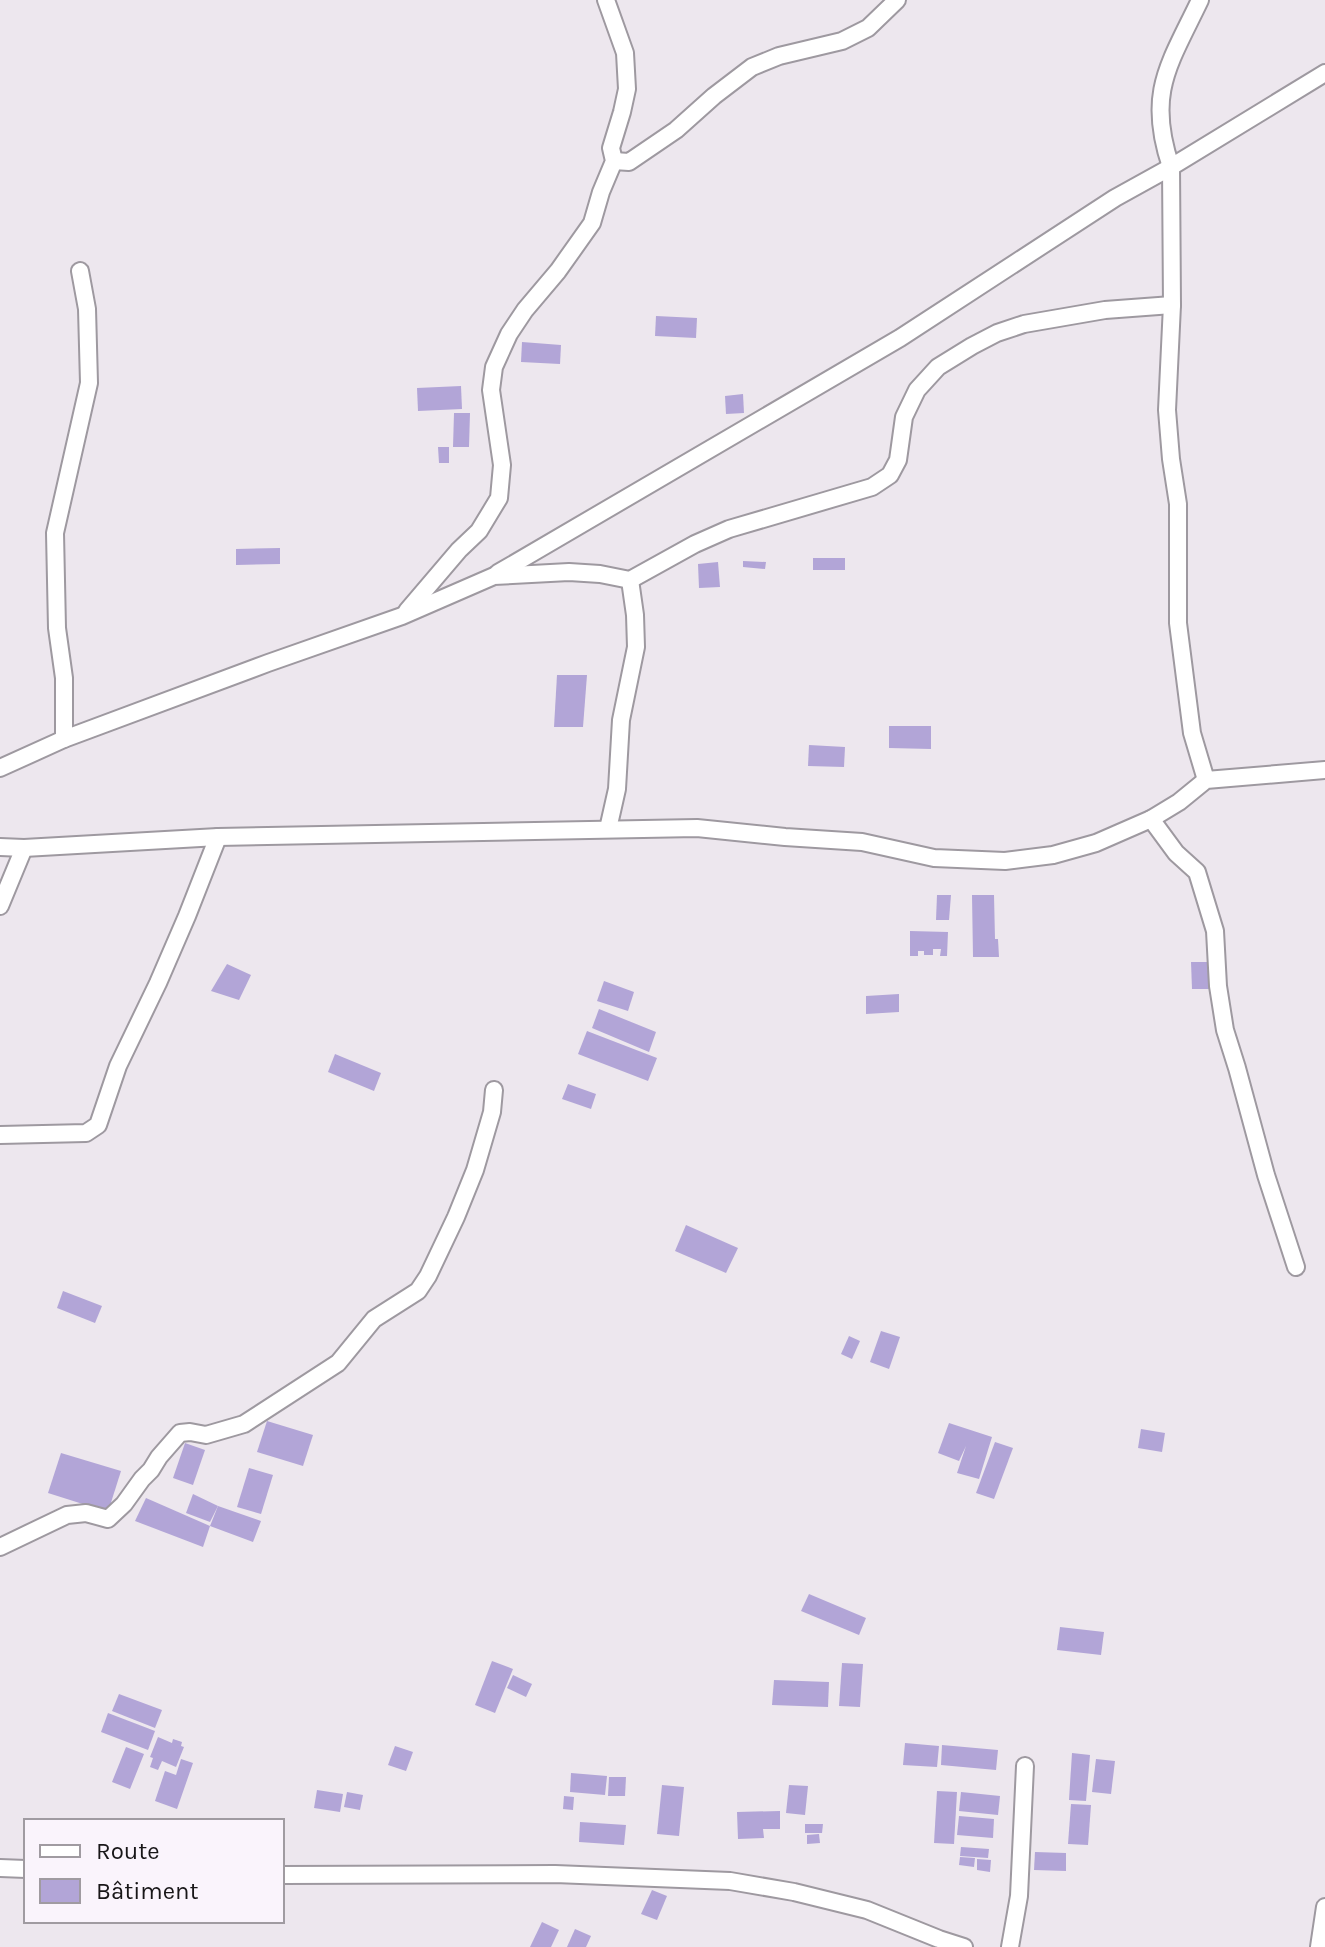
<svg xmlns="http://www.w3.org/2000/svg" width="1325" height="1947" font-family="Karla,sans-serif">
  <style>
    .building { fill: #b2a5d7 }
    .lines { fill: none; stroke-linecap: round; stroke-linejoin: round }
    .street-casing { stroke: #9e99a0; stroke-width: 20 }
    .street { stroke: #fff; stroke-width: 16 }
  </style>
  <rect width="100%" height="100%" fill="#ede7ee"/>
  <g class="building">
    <polygon points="656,316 697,318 696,338 655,336"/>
    <polygon points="522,342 561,345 560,364 521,362"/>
    <polygon points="461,386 462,409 418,411 417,388"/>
    <polygon points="743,394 744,413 726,414 725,396"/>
    <polygon points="454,413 470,413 469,447 453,447"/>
    <polygon points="438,447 449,447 449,463 439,463"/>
    <polygon points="280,548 280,564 236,565 236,549"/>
    <rect x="813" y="558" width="32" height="12"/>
    <polygon points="743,561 766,562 765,569 743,567"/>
    <polygon points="718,562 720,587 699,588 698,564"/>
    <polygon points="557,675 587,675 583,727 554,727"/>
    <polygon points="889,726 931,726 931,749 889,748"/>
    <polygon points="809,745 845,747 844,767 808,766"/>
    <polygon points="937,895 951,895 949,920 936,920"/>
    <polygon points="972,895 994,895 995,939 998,939 999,957 973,957"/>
    <polygon points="910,931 948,932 947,956 940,956 941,949 933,949 933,955 924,955 924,951 918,951 918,956 910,956"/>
    <polygon points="1191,962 1210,962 1211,989 1192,989"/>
    <polygon points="227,964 251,975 239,1000 211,991"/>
    <polygon points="604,981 634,992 628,1011 597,1001"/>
    <polygon points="899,994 899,1012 866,1014 866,996"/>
    <polygon points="599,1009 656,1032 649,1052 592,1028"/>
    <polygon points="587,1031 657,1058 648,1081 578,1054"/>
    <polygon points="335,1054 381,1073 374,1091 328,1072"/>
    <polygon points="568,1084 596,1094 591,1109 562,1099"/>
    <polygon points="686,1225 738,1248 726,1273 675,1251"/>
    <polygon points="63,1291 102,1306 95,1323 57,1308"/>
    <polygon points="881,1331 900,1337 889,1369 870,1362"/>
    <polygon points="849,1336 860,1341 852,1359 841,1354"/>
    <polygon points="267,1421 313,1435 303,1466 257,1452"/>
    <polygon points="949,1423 992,1437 979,1479 957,1473 966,1446 959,1461 938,1453"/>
    <polygon points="1141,1429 1165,1433 1162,1452 1138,1448"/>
    <polygon points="995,1442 1013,1448 994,1499 976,1493"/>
    <polygon points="185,1443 205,1450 193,1485 173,1478"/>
    <polygon points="61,1453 121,1471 108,1512 48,1493"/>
    <polygon points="249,1468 273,1475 261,1514 237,1507"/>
    <polygon points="193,1494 218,1506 210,1522 186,1513"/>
    <polygon points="146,1498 210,1526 203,1547 135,1521"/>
    <polygon points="218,1506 261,1521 253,1542 210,1526"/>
    <polygon points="809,1594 866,1618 859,1635 801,1611"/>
    <polygon points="1060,1627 1104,1632 1101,1655 1057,1650"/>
    <polygon points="492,1661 513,1669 495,1713 475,1705"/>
    <polygon points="842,1663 863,1664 860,1707 839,1706"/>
    <polygon points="513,1675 532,1684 526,1697 507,1688"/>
    <polygon points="774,1680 829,1682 828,1707 772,1705"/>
    <polygon points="119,1694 162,1710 155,1728 112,1711"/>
    <polygon points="108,1713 155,1731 148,1750 101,1732"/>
    <polygon points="158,1737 172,1743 173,1739 182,1742 181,1746 184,1747 176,1767 162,1761 158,1770 150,1767 153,1758 150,1757"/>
    <polygon points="905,1743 939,1746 937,1767 903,1765"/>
    <polygon points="942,1745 998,1750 996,1770 941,1765"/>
    <polygon points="395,1746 413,1752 406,1771 388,1765"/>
    <polygon points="126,1747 144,1754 130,1789 112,1782"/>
    <polygon points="1072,1753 1090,1755 1086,1801 1069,1800"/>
    <polygon points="181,1759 193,1763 177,1809 155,1801 165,1771 176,1775"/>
    <polygon points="1096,1759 1115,1761 1111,1794 1092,1792"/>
    <polygon points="571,1773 607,1776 605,1795 570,1792"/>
    <polygon points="609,1777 626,1777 625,1796 608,1796"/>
    <polygon points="662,1785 684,1787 679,1836 657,1834"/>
    <polygon points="789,1785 808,1786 805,1815 786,1813"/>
    <polygon points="317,1790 343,1794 340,1812 314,1808"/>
    <polygon points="937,1791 957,1792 954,1844 934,1843"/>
    <polygon points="347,1792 363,1795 360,1810 344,1807"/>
    <polygon points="961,1792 1000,1796 998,1815 959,1811"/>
    <polygon points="564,1796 574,1797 573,1810 563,1809"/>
    <polygon points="1071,1804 1091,1805 1088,1845 1068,1844"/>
    <polygon points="780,1811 780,1829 763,1829 764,1838 738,1839 737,1812"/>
    <polygon points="959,1816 994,1819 993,1838 957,1835"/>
    <polygon points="580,1822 626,1825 624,1845 579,1842"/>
    <polygon points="805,1824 823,1824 822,1833 805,1833"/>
    <polygon points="819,1834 820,1843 807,1844 807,1835"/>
    <polygon points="961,1847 989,1849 988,1858 960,1856"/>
    <polygon points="1035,1852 1066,1853 1066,1871 1034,1870"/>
    <polygon points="960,1857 975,1858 974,1867 959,1865"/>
    <polygon points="977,1859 991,1860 990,1872 977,1870"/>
    <polygon points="652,1890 667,1896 657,1920 641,1914"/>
    <polygon points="542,1922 559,1930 551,1947 530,1947"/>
    <polygon points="575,1929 591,1936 586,1947 567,1947"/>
  </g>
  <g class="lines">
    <g class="street-casing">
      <g id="street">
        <path d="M1200 0C1169 65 1146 93 1171 167L1172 305 1167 410 1171 459 1178 504V623L1192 733 1206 780"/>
        <polyline points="614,161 629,162 676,130 714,96 752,67 779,56 842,41 868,28 897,0"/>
        <polyline points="498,573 900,338 1115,198 1171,167 1325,73"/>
        <polyline points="407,611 459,550 479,531 499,498 502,465 491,390 494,367 509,334 525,310 558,271 592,223 601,192 614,161 611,148 622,112 627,89 625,53 606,0"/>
        <polyline points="64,739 64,678 57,628 55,533 89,383 87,309 80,271"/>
        <polyline points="0,768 64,739 268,663 402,616 494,576 569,572 600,574 630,580 695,544 729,529 872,487 890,475 898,460 904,417 917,390 938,367 972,346 997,333 1024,324 1105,310 1172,305"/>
        <polyline points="1151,819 1176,853 1197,872 1215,931 1218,986 1225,1030 1237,1068 1266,1175 1296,1267"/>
        <polyline points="608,829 617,789 621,720 636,647 635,615 630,580"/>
        <polyline points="0,847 24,848 218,837 697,828 785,837 862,842 934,858 1005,861 1053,855 1096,843 1151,819 1179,802 1206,780 1325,770"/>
        <polyline points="0,906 24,848"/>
        <polyline points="0,1135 86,1133 98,1125 118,1066 158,983 187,916 218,837"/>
        <polyline points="0,1547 67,1515 86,1513 108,1519 124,1504 142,1479 151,1470 159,1457 180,1433 190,1432 206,1435 244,1424 338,1363 374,1319 418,1291 428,1276 456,1217 475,1170 492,1112 494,1090"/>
        <polyline points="0,1868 26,1869"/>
        <polyline points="282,1875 555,1874 730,1881 794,1892 867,1910 939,1939 964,1947"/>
        <polyline points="1010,1947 1019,1896 1025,1766"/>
        <polyline points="1319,1947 1325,1907"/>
      </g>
    </g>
    <use href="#street" class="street"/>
  </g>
  <rect x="24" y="1819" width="260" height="104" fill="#faf4fc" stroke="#a09ba1" stroke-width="2"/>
  <rect x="40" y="1845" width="40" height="12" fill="#ffffff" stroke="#a09ba1" stroke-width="2"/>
  <text x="96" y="1859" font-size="24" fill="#181618">Route</text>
  <rect x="40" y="1879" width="40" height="24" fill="#b2a5d7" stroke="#a09ba1" stroke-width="2"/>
  <text x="96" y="1899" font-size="24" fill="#181618">Bâtiment</text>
</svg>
